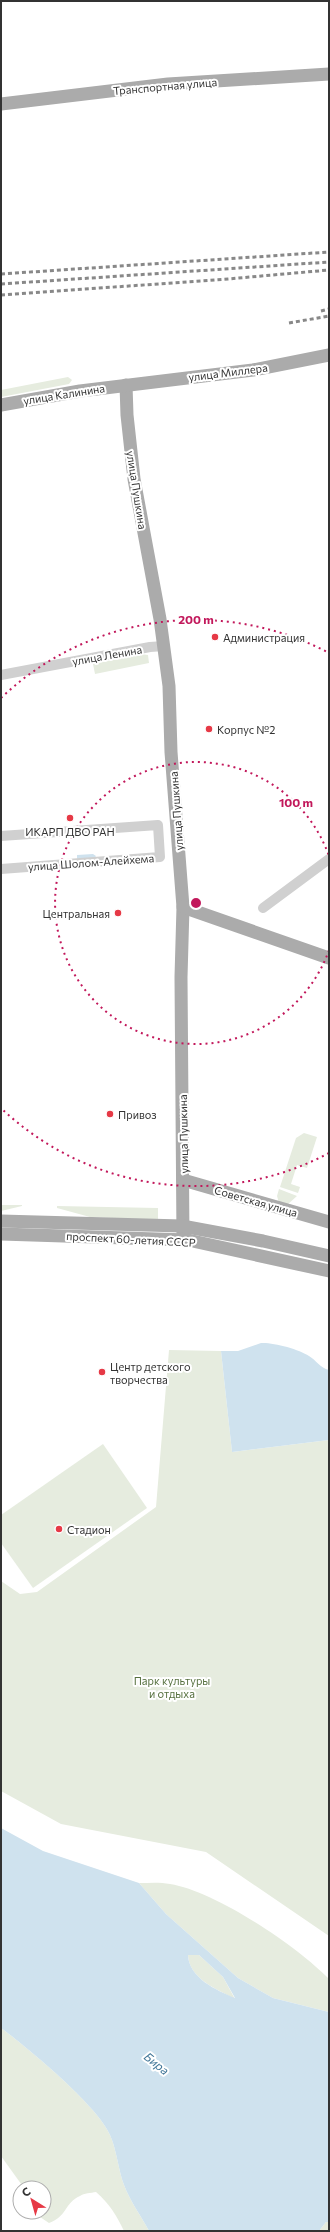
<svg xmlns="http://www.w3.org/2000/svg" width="330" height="2232" font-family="Commissioner,sans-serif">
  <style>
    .green { fill: #e6ecdf }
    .water { fill: #cfe2ee; fill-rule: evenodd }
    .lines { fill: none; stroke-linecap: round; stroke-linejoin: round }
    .minor { stroke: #d0d0d0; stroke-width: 10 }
    .major { stroke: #ababab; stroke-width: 13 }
    .rail { stroke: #888; stroke-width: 3; stroke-dasharray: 4 3; stroke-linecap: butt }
    .ring { fill: none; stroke: #c2185b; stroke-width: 2; stroke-dasharray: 2 4 }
    .poi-dot { fill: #e63946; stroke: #fff; stroke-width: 1.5 }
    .labels { text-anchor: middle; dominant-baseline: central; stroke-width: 4; stroke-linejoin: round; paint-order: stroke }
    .street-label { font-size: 11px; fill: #333; stroke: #fff }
    .poi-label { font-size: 11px; fill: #333; stroke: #fff; text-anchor: start }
    .park-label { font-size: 11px; fill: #56703f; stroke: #fff }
    .water-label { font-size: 12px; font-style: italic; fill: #3f7597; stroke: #fff }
    .centre { fill: #c2185b; stroke: #fff; stroke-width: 2 }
    .ring-label { font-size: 12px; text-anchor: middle; font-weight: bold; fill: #c2185b; stroke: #fff; stroke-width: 4; stroke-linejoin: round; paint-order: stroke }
  </style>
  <rect width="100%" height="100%" fill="#fff"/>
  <g class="green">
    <polygon points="68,377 72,380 69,384 1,397 1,390"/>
    <polygon points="140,654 148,655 149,663 95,674 93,664"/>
    <polygon points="304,1133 317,1137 307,1168 297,1165 291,1184 300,1187 298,1193 280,1187 296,1138"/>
    <polygon points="279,1189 297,1196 287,1205 279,1203 277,1196"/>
    <polygon points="1,1205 22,1205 22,1206 1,1211"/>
    <polygon points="57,1206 158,1208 158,1220 90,1217 57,1208"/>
    <polygon points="169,1350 221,1351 232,1452 329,1440 329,1936 206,1852 61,1824 1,1791 1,1581 20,1594 37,1592 156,1507"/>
    <polygon points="103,1444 147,1508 33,1588 1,1543 1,1515"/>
    <path d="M139 1883C149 1883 160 1882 170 1884 215 1891 297 1946 329 1979V2012L273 1998 238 1978 166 1914Z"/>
    <path d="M188 1955H199L223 1977 235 1999C217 1989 189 1979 188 1955Z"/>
    <path d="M1 2028C28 2048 98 2106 110 2135 117 2151 118 2169 124 2185 130 2201 141 2216 149 2231H124C117 2216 109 2203 96 2192 91 2193 84 2193 80 2196 65 2202 67 2217 49 2223L40 2217 37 2212H44V2188H24L1 2156Z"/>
    <polygon points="326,2222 329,2222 329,2231 319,2231"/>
  </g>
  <g class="water">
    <polygon points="93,854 96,856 93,860 77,861 77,855"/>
    <path d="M261 1343C272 1342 299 1349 309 1356 316 1360 320 1368 329 1370V1440L232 1452 221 1351H238Z"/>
    <path d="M1 1828 43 1851 139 1883 166 1914 238 1978 273 1998 329 2012V2222H326L319 2231H149C141 2216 130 2201 124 2185 118 2169 117 2151 110 2135 98 2106 28 2048 1 2028ZM188 1955H199L223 1977 235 1998C216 1990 189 1978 188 1955Z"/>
  </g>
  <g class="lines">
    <g class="minor">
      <polyline points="1,675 150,647 164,646"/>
      <polyline points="1,836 158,825 160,857 1,869"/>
      <polyline points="263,908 329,859"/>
    </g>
    <g class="major">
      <polyline points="1,104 168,84 329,74"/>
      <polyline points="126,385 127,415 134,479 160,619 169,686 171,752 183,907 181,977 183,1239"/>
      <polyline points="1,405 80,391 253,370 329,355"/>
      <polyline points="183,907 329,958"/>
      <polyline points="183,1180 329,1222"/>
      <polyline points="1,1221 182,1226 263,1241 329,1256"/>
      <polyline points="1,1234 188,1240 329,1271"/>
    </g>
    <g class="rail">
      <polyline points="1,274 329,252"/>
      <polyline points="1,284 329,262"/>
      <polyline points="1,295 228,279 329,270"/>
      <polyline points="321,311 329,309"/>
      <polyline points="289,323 329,316"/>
    </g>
  </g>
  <g class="ring">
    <path d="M329 950A141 141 0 1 1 329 856"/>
    <path d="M329 1153A283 283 0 0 1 1 1108M1 698A283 283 0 0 1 329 653"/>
  </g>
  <g class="poi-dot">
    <circle cx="215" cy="637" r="4"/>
    <circle cx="209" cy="729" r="4"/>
    <circle cx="70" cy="818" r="4"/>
    <circle cx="118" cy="913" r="4"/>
    <circle cx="110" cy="1114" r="4"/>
    <circle cx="102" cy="1372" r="4"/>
    <circle cx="59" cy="1529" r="4"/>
  </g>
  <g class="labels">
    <g class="street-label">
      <text transform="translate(165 86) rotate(-5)">Транспортная улица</text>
      <text transform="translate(228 372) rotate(-7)">улица Миллера</text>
      <text transform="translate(64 394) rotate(-9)">улица Калинина</text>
      <text transform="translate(137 490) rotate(81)">улица Пушкина</text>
      <text transform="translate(107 655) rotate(-10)">улица Ленина</text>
      <text transform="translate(176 811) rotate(-94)">улица Пушкина</text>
      <text transform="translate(91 862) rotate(-4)">улица Шолом-Алейхема</text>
      <text transform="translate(183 1134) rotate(-91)">улица Пушкина</text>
      <text transform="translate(256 1201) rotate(16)">Советская улица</text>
      <text transform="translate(131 1239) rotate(3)">проспект 60-летия СССР</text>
    </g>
    <g class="poi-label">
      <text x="223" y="637">Администрация</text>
      <text x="217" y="729">Корпус №2</text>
      <text x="70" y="831" text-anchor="middle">ИКАРП ДВО РАН</text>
      <text x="110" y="913" text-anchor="end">Центральная</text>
      <text x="118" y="1114">Привоз</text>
      <text x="110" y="1366">Центр детского<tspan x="110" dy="13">творчества</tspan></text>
      <text x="67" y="1529">Стадион</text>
    </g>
    <g class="park-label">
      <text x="172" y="1680">Парк культуры<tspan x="172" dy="13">и отдыха</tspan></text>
    </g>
    <g class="water-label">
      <text transform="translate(157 2063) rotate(39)">Бира</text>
    </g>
  </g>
  <circle cx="196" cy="903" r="6" class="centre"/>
  <g class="ring-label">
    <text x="196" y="624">200 m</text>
    <text x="296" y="807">100 m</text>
  </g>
  <rect width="330" height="2232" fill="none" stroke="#333333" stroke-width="4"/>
  <g transform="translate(32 2200) rotate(323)"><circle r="19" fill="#ffffff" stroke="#adadad"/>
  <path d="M0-3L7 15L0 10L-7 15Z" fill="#e63946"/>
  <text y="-6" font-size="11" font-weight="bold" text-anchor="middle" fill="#333333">С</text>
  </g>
</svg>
